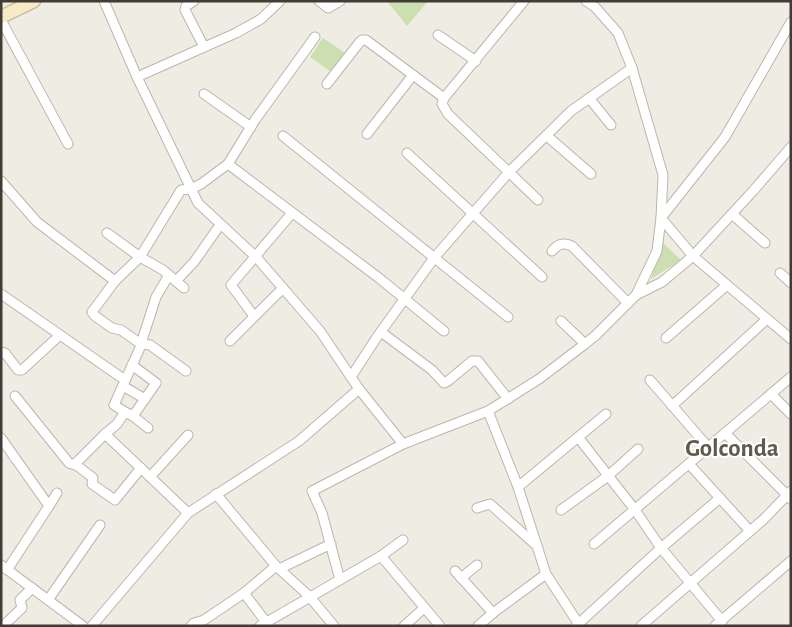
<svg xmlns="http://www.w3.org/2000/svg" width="792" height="627" font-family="'Alegreya Sans',sans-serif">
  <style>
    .green { fill: #cbdfb1 }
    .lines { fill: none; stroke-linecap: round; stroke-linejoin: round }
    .street-casing { stroke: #bcb6ab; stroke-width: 11 }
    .secondary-casing { stroke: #cabc98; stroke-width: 15 }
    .street { stroke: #fff; stroke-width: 9 }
    .secondary { stroke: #f7eac6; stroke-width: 12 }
    .labels { text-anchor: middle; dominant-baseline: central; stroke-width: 4; stroke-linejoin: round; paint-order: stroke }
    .district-label { font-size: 25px; font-weight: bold; fill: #62594d; stroke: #fff }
  </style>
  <rect width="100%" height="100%" fill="#efece4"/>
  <g class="green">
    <polygon points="387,1 428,1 407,26"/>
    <polygon points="323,38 345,53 330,71 310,57"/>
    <polygon points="662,242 681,260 651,279"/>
  </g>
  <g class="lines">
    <g class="street-casing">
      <g id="street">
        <polyline points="104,1 137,77 198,203 256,257 320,331 359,389 403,444"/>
        <polyline points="194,1 186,6 185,10 204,47"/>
        <polyline points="319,1 328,8 340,1"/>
        <polyline points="524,1 444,98 442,104 448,114 538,200"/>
        <polyline points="1,20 68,144"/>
        <polyline points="791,22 725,137 661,218 693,256 791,339"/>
        <polyline points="438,35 476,61"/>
        <polyline points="137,77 236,33 261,19 280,1"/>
        <polyline points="327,84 359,43 362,40 366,40 444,98"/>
        <polyline points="204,94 251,127"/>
        <polyline points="589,98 611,125"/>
        <polyline points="367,134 413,75"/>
        <polyline points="283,136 508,317"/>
        <polyline points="547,136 591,174"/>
        <polyline points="407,153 542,277"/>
        <polyline points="228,164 379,278 444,331"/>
        <polyline points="1,181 37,222 115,281 140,257 181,190 191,189 201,184 228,164 255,120 315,37"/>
        <polyline points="732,214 765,243"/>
        <polyline points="107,233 140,257 163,270 184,288"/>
        <path d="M552 251C558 244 563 242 572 246L628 303"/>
        <polyline points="780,273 791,283"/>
        <polyline points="169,275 156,297 139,350 114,405 125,412 117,424 105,434 188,513"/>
        <polyline points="115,281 92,312 95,316 112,328 121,330 141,344 150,345 186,371"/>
        <polyline points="176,281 194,262 220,225"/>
        <polyline points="1,294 125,380"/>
        <polyline points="636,295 662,282 693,256 753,191 791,147"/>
        <polyline points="254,316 231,285 292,213"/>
        <polyline points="561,321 585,344"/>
        <polyline points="381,332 432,370 444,383 448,381 472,361 478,361 508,399"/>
        <polyline points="666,338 727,285"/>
        <polyline points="230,341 283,288"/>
        <polyline points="1,352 5,353 18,370 22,370 60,335"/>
        <polyline points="351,377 377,337 434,258 509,172 571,111 632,68"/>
        <polyline points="650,380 708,447"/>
        <polyline points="123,386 145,399"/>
        <polyline points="771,394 791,414"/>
        <polyline points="15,396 69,463 75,465"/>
        <polyline points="672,406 767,319"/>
        <polyline points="488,411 518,487 546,574 580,626"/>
        <polyline points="125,412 133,416 156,383 132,365"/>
        <polyline points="133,416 148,428"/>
        <polyline points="725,433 791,499"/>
        <polyline points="105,434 75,464 93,478 92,484 115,500 141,468"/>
        <polyline points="578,437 635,510 661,548 722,621"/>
        <polyline points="1,438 49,506 7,570"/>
        <polyline points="689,464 750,531"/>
        <polyline points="150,477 188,435"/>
        <polyline points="518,487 606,414"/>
        <polyline points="216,494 276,566 309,596 334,626"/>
        <polyline points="49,506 57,493"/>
        <polyline points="477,508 490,504 537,546"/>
        <polyline points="561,510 608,476 638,449"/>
        <polyline points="594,544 791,377"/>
        <polyline points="381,556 440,626"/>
        <polyline points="1,565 83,626"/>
        <polyline points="279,569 331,544"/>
        <polyline points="455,571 493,613 546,574"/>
        <polyline points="461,578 477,565"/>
        <polyline points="340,580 322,513 312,491 403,444 488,411 539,379 585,344 596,335 636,295 657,251 661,218 663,175 632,68 618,33 595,7 586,1"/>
        <polyline points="48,600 100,525"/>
        <polyline points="3,626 22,608 20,600 32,588"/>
        <polyline points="92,626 188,513 299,441 359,389"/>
        <polyline points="191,626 194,623 204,620 244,593"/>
        <polyline points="260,626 381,556 403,540"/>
        <polyline points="269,626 244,593 276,566"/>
        <polyline points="404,626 424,608"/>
        <polyline points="478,626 493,613"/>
        <polyline points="576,626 661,548 720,498"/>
        <polyline points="641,626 764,519 791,491"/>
        <polyline points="715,626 791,561"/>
      </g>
    </g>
    <g class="secondary-casing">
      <polyline id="secondary" points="1,17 34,1"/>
    </g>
    <use href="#street" class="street"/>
    <use href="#secondary" class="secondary"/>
  </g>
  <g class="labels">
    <g class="district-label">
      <text x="732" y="448">Golconda</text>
    </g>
  </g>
  <rect width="792" height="627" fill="none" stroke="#413c35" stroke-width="5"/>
</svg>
